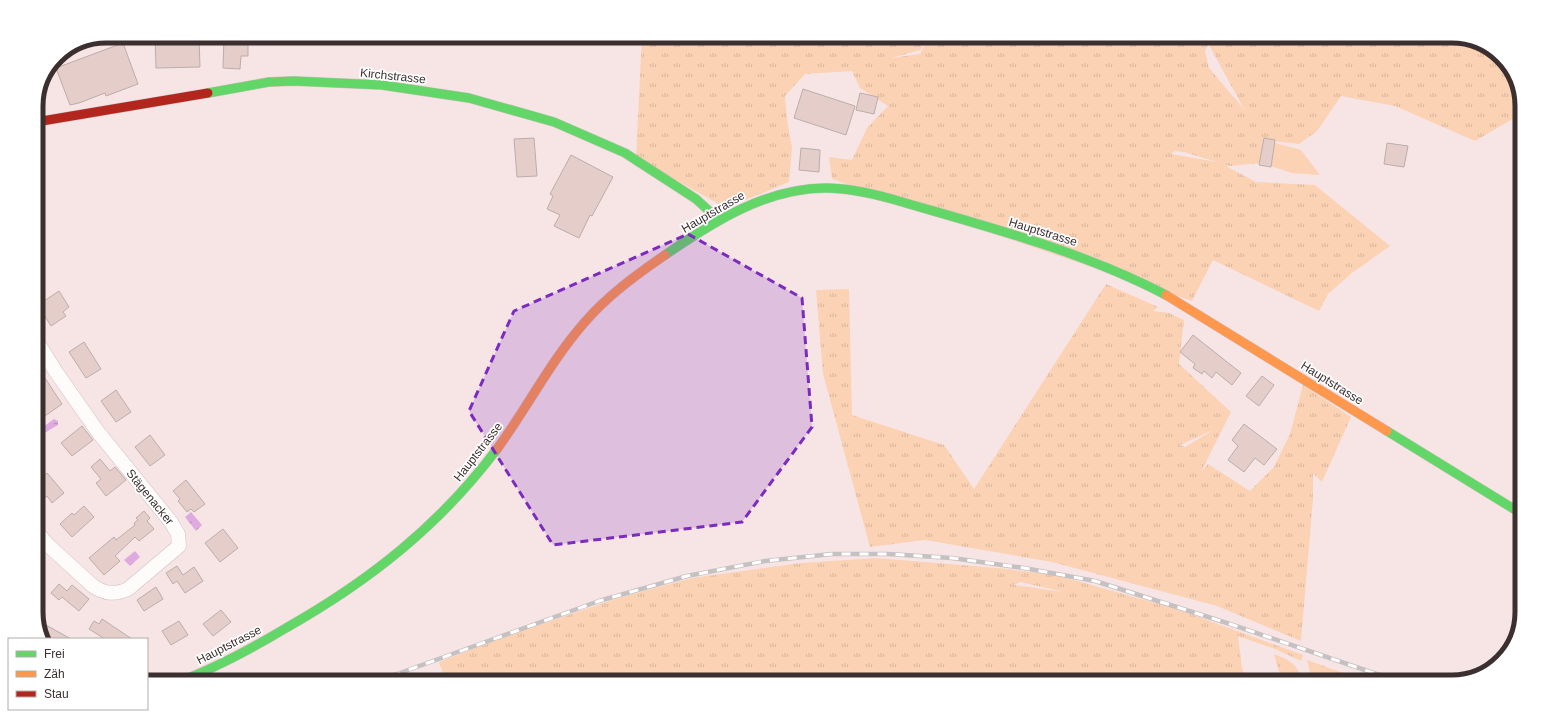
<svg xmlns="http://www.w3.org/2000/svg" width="1558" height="718" font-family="Helvetica,sans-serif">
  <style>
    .grass { fill: url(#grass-tufts); fill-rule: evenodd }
    .garden { fill: #fbd2b4 }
    .water { fill: url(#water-ripples) }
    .building { fill: #e5cec9; stroke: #bbadac }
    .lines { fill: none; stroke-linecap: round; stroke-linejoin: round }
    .street-casing { stroke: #d0c2c3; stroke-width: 15 }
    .fast-casing { stroke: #d0c2c3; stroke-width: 10 }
    .slow-casing { stroke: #d0c2c3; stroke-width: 10 }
    .jam-casing { stroke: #d0c2c3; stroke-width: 10 }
    .street { stroke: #fefbfb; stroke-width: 14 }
    .fast { stroke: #63d668; stroke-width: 9 }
    .slow { stroke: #ff974d; stroke-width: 9 }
    .jam { stroke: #b3261e; stroke-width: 9 }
    .rail-casing { stroke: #c5c0c1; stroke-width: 4.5 }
    .rail { stroke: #fff; stroke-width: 3; stroke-dasharray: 9; stroke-linecap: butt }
    .marked { fill: #7b2cbf; fill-opacity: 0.2; stroke: #7b2cbf; stroke-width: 3; stroke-dasharray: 8 5; stroke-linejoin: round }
    .labels { text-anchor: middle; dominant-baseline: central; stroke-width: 3.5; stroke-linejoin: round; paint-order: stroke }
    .street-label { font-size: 12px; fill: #3c2f30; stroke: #fff }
    .rim { fill: none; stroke: #3c2f30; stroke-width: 5 }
  </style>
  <defs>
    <pattern id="grass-tufts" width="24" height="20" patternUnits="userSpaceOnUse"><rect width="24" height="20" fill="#fbd2b4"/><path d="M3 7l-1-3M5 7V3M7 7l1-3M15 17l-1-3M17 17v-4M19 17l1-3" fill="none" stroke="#d8b59b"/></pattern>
    <pattern id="water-ripples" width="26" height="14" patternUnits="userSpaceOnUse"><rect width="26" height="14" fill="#deaadf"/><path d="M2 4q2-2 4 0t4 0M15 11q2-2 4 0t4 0" fill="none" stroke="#b58bb5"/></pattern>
  </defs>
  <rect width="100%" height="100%" fill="#f7e5e6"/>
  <g class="grass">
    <path d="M642 36H1452L1479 41 1510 67 1522 102V110L1516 117 1475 141 1395 106 1341 96 1317 131 1299 144 1266 140 1261 163 1230 166 1224 165 1256 182 1315 185 1390 246 1352 273 1328 294 1319 311 1213 260 1192 301 832 179 829 157 852 160 867 128 888 106 860 88 852 71 805 74 785 96 787 119 792 148 789 182 726 208 636 158ZM927 42 920 54 891 58 920 50ZM1208 45H1209L1244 109 1209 68 1205 51ZM1175 151 1184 152 1217 162 1171 154Z"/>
    <path d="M1106 284 1158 307 1153 311 1169 313 1184 320 1179 364 1231 412 1201 472 1208 464 1250 491 1274 467 1290 434 1303 385 1351 417 1322 482 1313 473V499L1301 641 1217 606 1052 562 925 540 870 547 823 374 816 290 849 289 852 415 944 445 974 489ZM1213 430 1185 447 1180 445Z"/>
    <path d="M876 558 998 568 1056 575 1177 609 1303 655 1301 661 1275 649 1238 636 1242 668 1247 682H453L454 677 445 680 439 662 510 635 615 599 692 578 801 563ZM1020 582 1064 592 1014 585Z"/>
    <path d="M1274 654C1292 661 1297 664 1303 682H1282Z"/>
    <polygon points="1307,660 1368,682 1312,682"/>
  </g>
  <polygon class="garden" points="1265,140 1301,150 1320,175 1292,173 1261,163"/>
  <g class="water">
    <polygon points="54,419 58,421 58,425 46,432 43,427"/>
    <polygon points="191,512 202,525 196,531 185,517"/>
    <polygon points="135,551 140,557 130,566 124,560"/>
  </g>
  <g class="building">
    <polygon points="155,36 199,36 200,67 156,68"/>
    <polygon points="224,38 248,39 248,56 241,56 240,69 223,68"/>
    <polygon points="123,43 138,84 106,96 105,93 79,103 70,105 56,68"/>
    <polygon points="803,89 855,106 846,135 794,118"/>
    <polygon points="860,93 878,97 874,114 856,110"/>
    <polygon points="534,138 537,176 517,177 514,139"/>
    <polygon points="1264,138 1275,140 1271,167 1259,165"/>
    <polygon points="1387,143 1408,146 1404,167 1384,164"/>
    <polygon points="801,148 820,150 819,172 799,170"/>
    <polygon points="571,155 613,177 592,216 590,215 579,238 554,226 560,215 547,209 553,196 550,194"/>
    <polygon points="59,291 69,307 63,312 66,316 51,326 38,305"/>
    <polygon points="1193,335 1241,373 1232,385 1216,372 1212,378 1204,371 1202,374 1193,368 1195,364 1180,352"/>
    <polygon points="84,342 101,369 86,378 69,352"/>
    <polygon points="1262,376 1274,385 1259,406 1246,396"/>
    <polygon points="45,378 62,404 45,416 36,403 36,384"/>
    <polygon points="116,390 131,412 116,422 101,401"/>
    <polygon points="1244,424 1277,449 1264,465 1255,458 1244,472 1228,460 1238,446 1232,440"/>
    <polygon points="82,426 93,440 72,456 61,443"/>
    <polygon points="150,435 165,455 150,466 135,447"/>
    <polygon points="100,459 110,471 115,467 126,480 106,496 96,483 101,479 91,467"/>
    <polygon points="47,473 64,493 52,503 47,496 40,502 36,497 36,483"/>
    <polygon points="186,480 205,504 194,512 191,509 187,512 178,501 180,499 173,491"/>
    <polygon points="84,506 94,517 72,537 60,524 72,513 74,515"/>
    <polygon points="144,511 150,518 147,521 154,529 139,541 135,537 115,556 120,561 104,575 89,558 114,537 116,540 135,525 134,523 138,520 136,518"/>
    <polygon points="223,529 238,548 220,562 205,543"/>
    <polygon points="177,566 183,575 194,567 203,581 185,593 177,581 173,584 166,573"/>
    <polygon points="59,584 67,591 72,585 89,599 79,611 62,597 59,600 51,593"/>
    <polygon points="156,587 163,599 144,611 137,600"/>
    <polygon points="221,610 231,622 213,636 203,624"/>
    <polygon points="102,619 132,639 105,639 89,629 94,621 99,624"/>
    <polygon points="37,620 71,639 44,639"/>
    <polygon points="179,621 188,635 171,645 162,631"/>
  </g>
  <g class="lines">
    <g class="street-casing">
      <path id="street" d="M36 340 56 372 98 432 171 522 178 534 179 546 128 589C115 595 105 594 93 586L49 546 36 531"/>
    </g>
    <g class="fast-casing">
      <g id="fast">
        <polyline points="208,93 269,82 294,81 382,85 469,98 554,122 625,153 696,199 719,220"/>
        <path d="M665 255C713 222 766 188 826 188 848 188 870 193 892 199 984 226 1080 250 1166 295"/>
        <polyline points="1387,431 1522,514"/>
        <path d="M178 682C216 668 251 649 286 628 369 581 439 526 497 449"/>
      </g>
    </g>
    <g class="slow-casing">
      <g id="slow">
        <polyline points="1166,295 1387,431"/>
        <path d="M497 449C527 408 550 362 584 323 607 296 636 275 665 255"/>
      </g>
    </g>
    <g class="jam-casing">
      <polyline id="jam" points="36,122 208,93"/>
    </g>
    <use href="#street" class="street"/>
    <use href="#fast" class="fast"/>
    <use href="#slow" class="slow"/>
    <use href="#jam" class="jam"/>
    <g class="rail-casing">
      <polyline id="rail" points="375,682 599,601 687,576 765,561 832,554 888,554 952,558 1024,568 1095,581 1230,624 1400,682"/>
    </g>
    <use href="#rail" class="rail"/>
  </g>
  <path class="marked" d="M688 234 802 298 812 427 742 522 553 545 469 411 514 311Z"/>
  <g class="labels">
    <g class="street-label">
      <text transform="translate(393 76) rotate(6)">Kirchstrasse</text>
      <text transform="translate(713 212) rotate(-30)">Hauptstrasse</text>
      <text transform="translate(1043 232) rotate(17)">Hauptstrasse</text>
      <text transform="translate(1332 383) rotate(32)">Hauptstrasse</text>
      <text transform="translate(478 452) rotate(-52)">Hauptstrasse</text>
      <text transform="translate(150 497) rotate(51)">Stägenacker</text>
      <text transform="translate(229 645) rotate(-27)">Hauptstrasse</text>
    </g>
  </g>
  <path d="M0 0H1558V718H0ZM106 43H1452A63 63 0 0 1 1515 106V612A63 63 0 0 1 1452 675H106A63 63 0 0 1 43 612V106A63 63 0 0 1 106 43Z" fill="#fff" fill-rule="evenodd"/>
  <path class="rim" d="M106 43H1452A63 63 0 0 1 1515 106V612A63 63 0 0 1 1452 675H106A63 63 0 0 1 43 612V106A63 63 0 0 1 106 43Z"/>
  <rect x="8" y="638" width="140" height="72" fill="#ffffff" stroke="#b1acac"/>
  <rect x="16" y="651" width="20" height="6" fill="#63d668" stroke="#b1acac"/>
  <text x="44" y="658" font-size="12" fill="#3c2f30">Frei</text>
  <rect x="16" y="671" width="20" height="6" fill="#ff974d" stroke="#b1acac"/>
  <text x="44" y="678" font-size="12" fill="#3c2f30">Zäh</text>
  <rect x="16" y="691" width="20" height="6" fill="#b3261e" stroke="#b1acac"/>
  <text x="44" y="698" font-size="12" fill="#3c2f30">Stau</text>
</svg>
